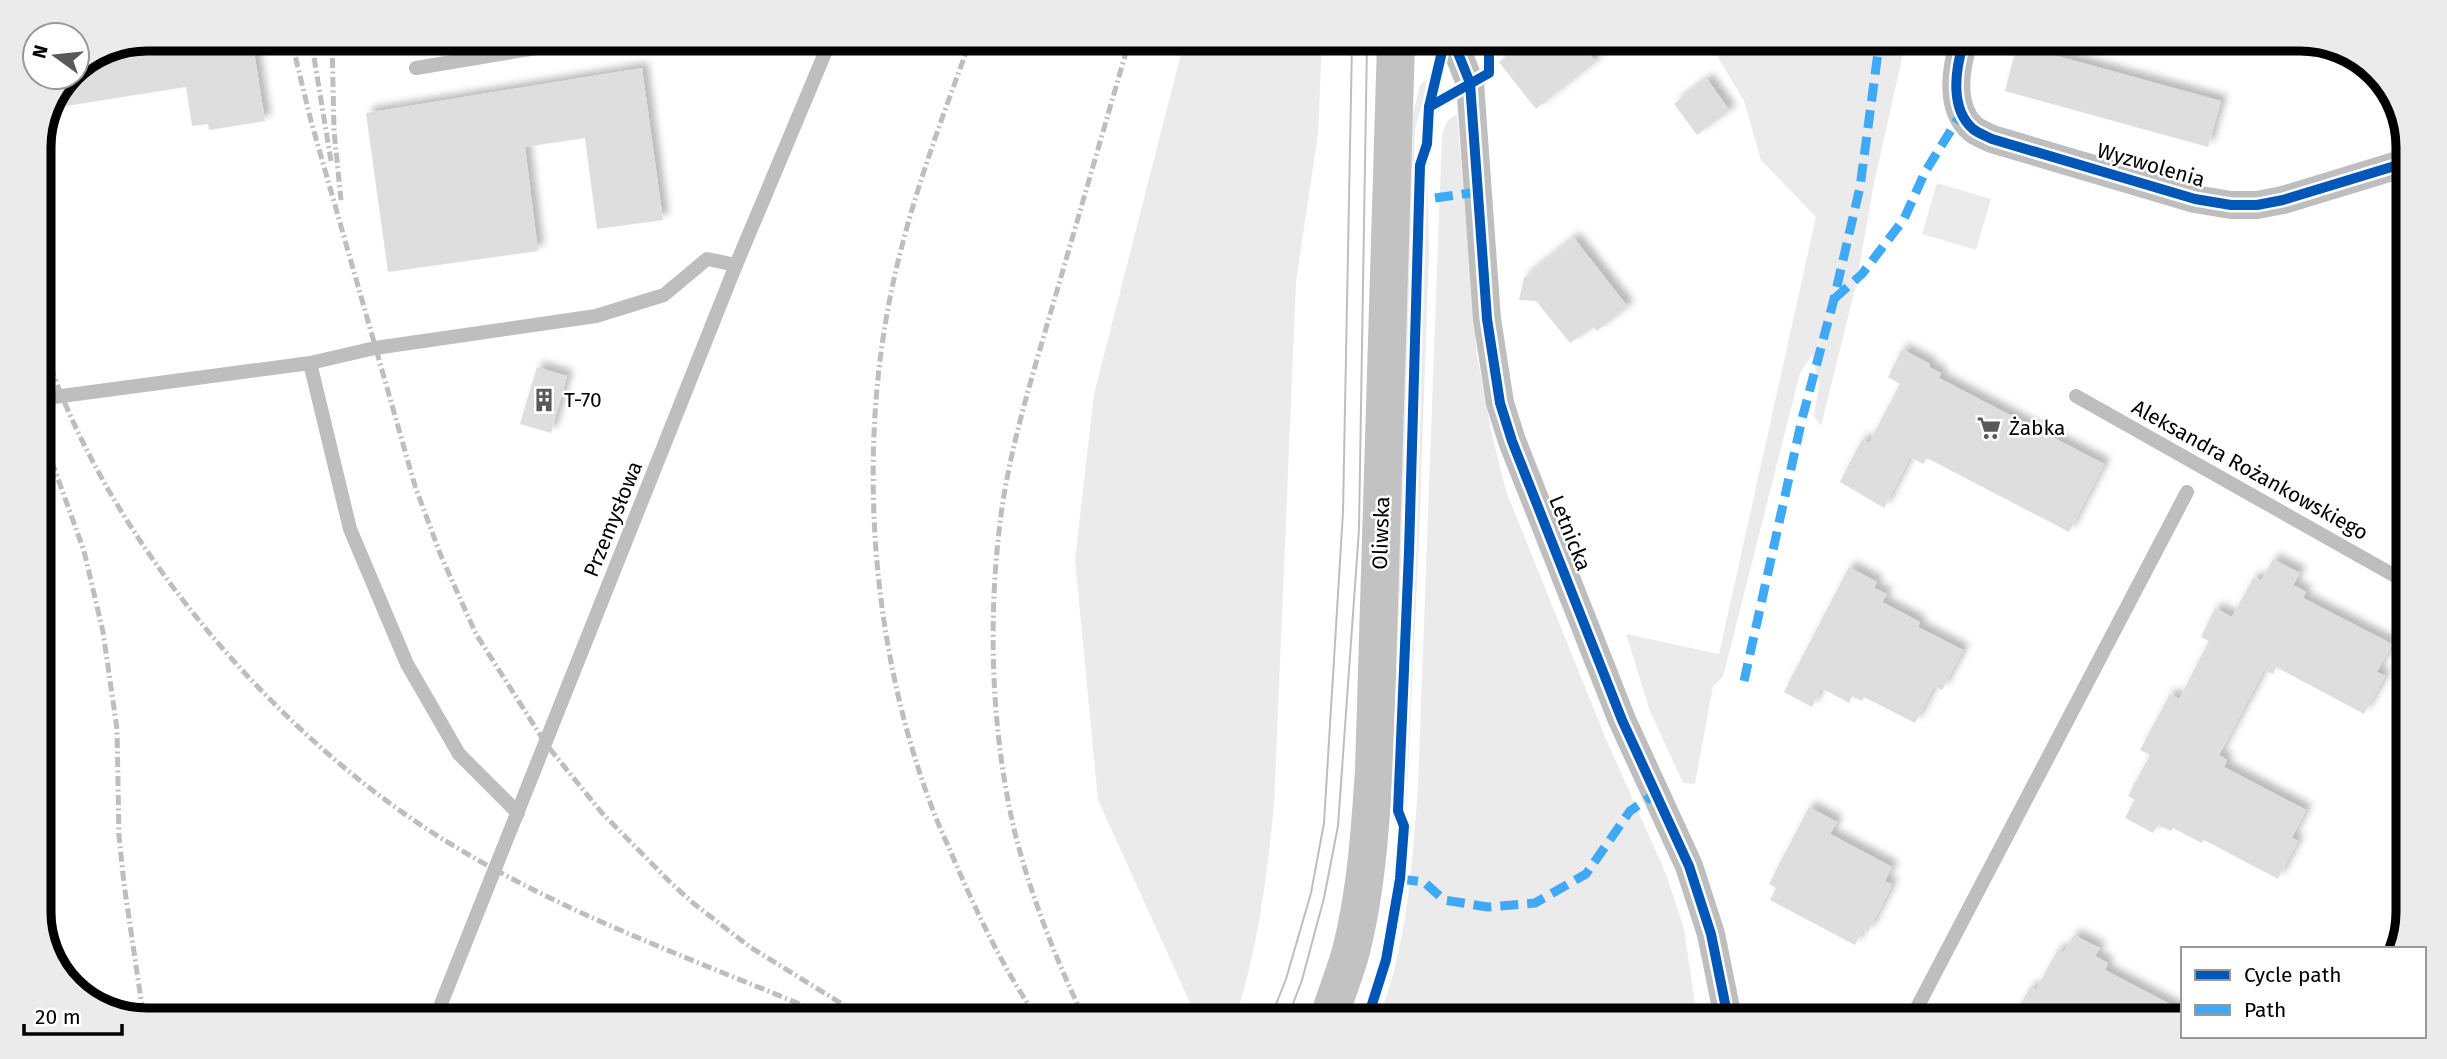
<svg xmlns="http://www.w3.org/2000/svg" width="2447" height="1059" font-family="'Fira Sans',sans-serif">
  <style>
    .green { fill: #ebebeb }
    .building { fill: #dedede; filter: url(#shadow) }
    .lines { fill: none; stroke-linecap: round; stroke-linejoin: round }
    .lane { stroke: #bebebe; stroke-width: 14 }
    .street { stroke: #bebebe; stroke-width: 28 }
    .secondary { stroke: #c2c2c2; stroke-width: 38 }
    .tram { stroke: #bebebe; stroke-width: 2 }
    .rail { stroke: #bebebe; stroke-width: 5; stroke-dasharray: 10 3.5 2 3.5; stroke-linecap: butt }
    .quiet { stroke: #3fa9f5; stroke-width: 9; stroke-dasharray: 18 9; stroke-linecap: butt }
    .cycleway-casing { stroke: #fff; stroke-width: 15 }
    .cycleway { stroke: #0057b8; stroke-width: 10 }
    .labels { text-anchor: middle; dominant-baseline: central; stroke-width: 5; stroke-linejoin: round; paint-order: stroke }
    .street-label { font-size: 21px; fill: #000; stroke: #fff }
    .poi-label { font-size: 21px; fill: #000; stroke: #fff; text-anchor: start }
    .rim { fill: none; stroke: #000; stroke-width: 9 }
  </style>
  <defs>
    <filter id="shadow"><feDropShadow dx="6" dy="-6" stdDeviation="3.5" flood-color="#0004"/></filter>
  </defs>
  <rect width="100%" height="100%" fill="#fff"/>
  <g class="green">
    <path d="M1184 42 1322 43 1318 133 1296 282 1274 805C1267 877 1258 947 1236 1017L1196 1016 1098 800 1075 560 1094 394Z"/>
    <polygon points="1710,44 1905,45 1874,183 1856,285 1821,426 1814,416 1819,384 1812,355 1800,373 1723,677 1713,686 1695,784 1683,783 1650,711 1626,634 1719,654 1816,217 1761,160 1744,101"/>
    <path d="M1426 80C1427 94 1418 115 1415 130L1396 714 1390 809 1412 118 1420 85Z"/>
    <path d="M1457 114 1477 355 1492 435 1506 491 1606 739 1666 874 1684 929 1697 1018 1379 1017C1408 943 1412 864 1418 787L1442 135 1447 121Z"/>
    <polygon points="1427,158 1429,250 1419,540 1406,811 1404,806"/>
    <polygon points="1937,183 1991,199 1976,250 1922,234"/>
  </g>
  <g class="building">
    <polygon points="146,38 252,39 265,121 209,130 208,124 192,126 186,87 53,108 67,77 77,77 77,67"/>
    <polygon points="1521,44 1581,44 1596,62 1536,109 1499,62"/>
    <polygon points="2017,45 2221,101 2208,147 2005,91"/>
    <polygon points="642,68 663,220 597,229 585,138 525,147 538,251 388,272 366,113"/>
    <polygon points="1707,79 1730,111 1697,135 1674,104"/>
    <polygon points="1574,238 1628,307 1597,331 1594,327 1570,343 1536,301 1519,300 1524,278"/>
    <polygon points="1902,349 1930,364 1929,367 1941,373 1939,378 2104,464 2069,532 1927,458 1923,464 1910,457 1884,508 1840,482 1862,439 1869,443 1900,384 1888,377"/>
    <polygon points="537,367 567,376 551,433 520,424"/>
    <polygon points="2273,559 2300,573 2293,585 2306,592 2303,598 2392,644 2377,672 2385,676 2364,714 2276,667 2273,674 2264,670 2219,755 2227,760 2224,767 2306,810 2292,838 2298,841 2278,879 2204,840 2202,843 2173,828 2171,831 2158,825 2153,833 2125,818 2135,800 2128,796 2150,755 2140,750 2170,694 2179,699 2193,672 2209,641 2201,637 2215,608 2232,617 2254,577 2261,581"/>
    <polygon points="1849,567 1877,582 1874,588 1887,594 1882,602 1920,622 1918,627 1963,650 1942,690 1934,686 1915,723 1864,697 1862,701 1852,696 1849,703 1821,688 1812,707 1784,692"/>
    <polygon points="1809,807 1837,822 1830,834 1892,867 1885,881 1892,885 1868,932 1863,929 1855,945 1770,900 1776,888 1769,884"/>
    <polygon points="2074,935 2100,948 2095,956 2108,963 2105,970 2183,1011 2183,1020 2013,1019 2030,987 2036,990 2058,949 2064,952"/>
  </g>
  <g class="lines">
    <g class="lane">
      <polyline points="416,68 585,40"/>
      <polyline points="310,363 375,348 596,316 664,295 707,259 736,265"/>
      <polyline points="2076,396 2404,581"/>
      <polyline points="39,399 310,363 350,529 407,664 459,754 518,813"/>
      <polyline points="437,1014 736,265 830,41"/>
      <polyline points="1911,1019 2187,492"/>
    </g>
    <g class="street">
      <polyline points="1454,43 1470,83 1487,319 1500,403 1512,441 1622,720 1689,866 1711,934 1728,1018"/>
      <path d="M1963 45C1955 71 1950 109 1973 129 1978 133 1986 136 1992 139L2195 199 2231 205H2257L2283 200 2408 162"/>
    </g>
    <path class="secondary" d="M1329 1017C1336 995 1345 973 1351 951 1366 892 1370 831 1374 770L1396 43"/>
    <g class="tram">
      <polyline points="1271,1017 1286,979 1311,893 1324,823 1343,512 1352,43"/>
      <polyline points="1288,1017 1302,980 1324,898 1338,826 1359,529 1367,43"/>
    </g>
    <g class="rail">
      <polyline points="291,39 311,121 415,486 441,556 476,634 546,744 602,813 669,881 693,903 750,947 860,1015"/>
      <polyline points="311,39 331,161"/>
      <polyline points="332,39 334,131 341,200"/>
      <path d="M970 42C940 123 910 203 892 288 856 459 872 656 936 818 942 833 949 847 955 862 978 915 1003 968 1036 1016"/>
      <path d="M39 331C97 532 280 744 459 849 574 918 703 963 826 1015"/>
      <polyline points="39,426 84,551 103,632 117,729 119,836 124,884 143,1013"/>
      <path d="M1083 1016C1055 957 1031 896 1015 833 990 729 987 607 1003 501 1014 433 1035 367 1054 301 1079 215 1104 128 1129 42"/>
    </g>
    <g class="quiet">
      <polyline points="1930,45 1960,55"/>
      <polyline points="1435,198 1478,192"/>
      <polyline points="1834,299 1862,274 1904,219 1925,172 1961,114"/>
      <polyline points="1744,681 1802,419 1834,299 1860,187 1879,45"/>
      <polyline points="1400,879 1424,882 1444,900 1488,907 1535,903 1586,874 1630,811 1655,794"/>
    </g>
    <g class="cycleway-casing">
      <g id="cycleway">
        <polyline points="1454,43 1470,83 1487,319 1500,403 1512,441 1622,720 1689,866 1711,934 1728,1018"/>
        <path d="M1963 45C1955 71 1950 109 1973 129 1978 133 1986 136 1992 139L2195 199 2231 205H2257L2283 200 2408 162"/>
        <polyline points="1429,107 1489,73 1489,43"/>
        <polyline points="1368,1017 1386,960 1400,879 1404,826 1398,811 1409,552 1420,165 1427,144 1429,107 1444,43"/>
      </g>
    </g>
    <use href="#cycleway" class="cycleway"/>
  </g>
  <defs>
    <g id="building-bare" transform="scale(1.89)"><path d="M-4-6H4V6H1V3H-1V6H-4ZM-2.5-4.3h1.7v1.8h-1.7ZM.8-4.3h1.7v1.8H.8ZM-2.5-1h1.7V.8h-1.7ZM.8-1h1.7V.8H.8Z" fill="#595959" stroke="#fff" stroke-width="2.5" paint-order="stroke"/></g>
    <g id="supermarket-bare" transform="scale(1.89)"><path d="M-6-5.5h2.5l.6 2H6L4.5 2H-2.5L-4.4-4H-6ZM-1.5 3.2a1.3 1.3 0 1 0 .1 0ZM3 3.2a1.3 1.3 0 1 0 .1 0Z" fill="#595959" stroke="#fff" stroke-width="2.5" paint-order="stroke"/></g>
  </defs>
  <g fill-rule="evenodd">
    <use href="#building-bare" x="544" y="400"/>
    <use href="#supermarket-bare" x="1989" y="428"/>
  </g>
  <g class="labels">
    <g class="street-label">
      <text transform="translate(2151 165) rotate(16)">Wyzwolenia</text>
      <text transform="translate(2250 470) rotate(29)">Aleksandra Rożankowskiego</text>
      <text transform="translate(613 519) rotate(-68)">Przemysłowa</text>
      <text transform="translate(1381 533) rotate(-88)">Oliwska</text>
      <text transform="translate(1570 533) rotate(68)">Letnicka</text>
    </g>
    <g class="poi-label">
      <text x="564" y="400">T-70</text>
      <text x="2009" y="428">Żabka</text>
    </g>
  </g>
  <path d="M0 0H2447V1059H0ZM147 51H2300A96 96 0 0 1 2396 147V912A96 96 0 0 1 2300 1008H147A96 96 0 0 1 51 912V147A96 96 0 0 1 147 51Z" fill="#ebebeb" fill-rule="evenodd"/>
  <path class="rim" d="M147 51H2300A96 96 0 0 1 2396 147V912A96 96 0 0 1 2300 1008H147A96 96 0 0 1 51 912V147A96 96 0 0 1 147 51Z"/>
  <rect x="2181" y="947" width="245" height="91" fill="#ffffff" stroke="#999999" stroke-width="2"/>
  <rect x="2195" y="970" width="35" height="10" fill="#0057b8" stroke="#999999" stroke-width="2"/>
  <text x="2244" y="982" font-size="21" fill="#000000">Cycle path</text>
  <rect x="2195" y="1005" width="35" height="10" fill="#3fa9f5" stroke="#999999" stroke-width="2"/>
  <text x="2244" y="1017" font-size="21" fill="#000000">Path</text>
  <g transform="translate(56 56) rotate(285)"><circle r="33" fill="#ffffff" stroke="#999999" stroke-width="2"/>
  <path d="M0-5L12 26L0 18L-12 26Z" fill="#595959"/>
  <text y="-10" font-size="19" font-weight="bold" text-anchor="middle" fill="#000000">N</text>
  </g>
  <path d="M24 1024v10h98v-10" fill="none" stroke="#000000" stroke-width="3.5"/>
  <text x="35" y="1024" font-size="21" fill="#000000" stroke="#ffffff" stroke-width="5" paint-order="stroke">20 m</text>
</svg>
